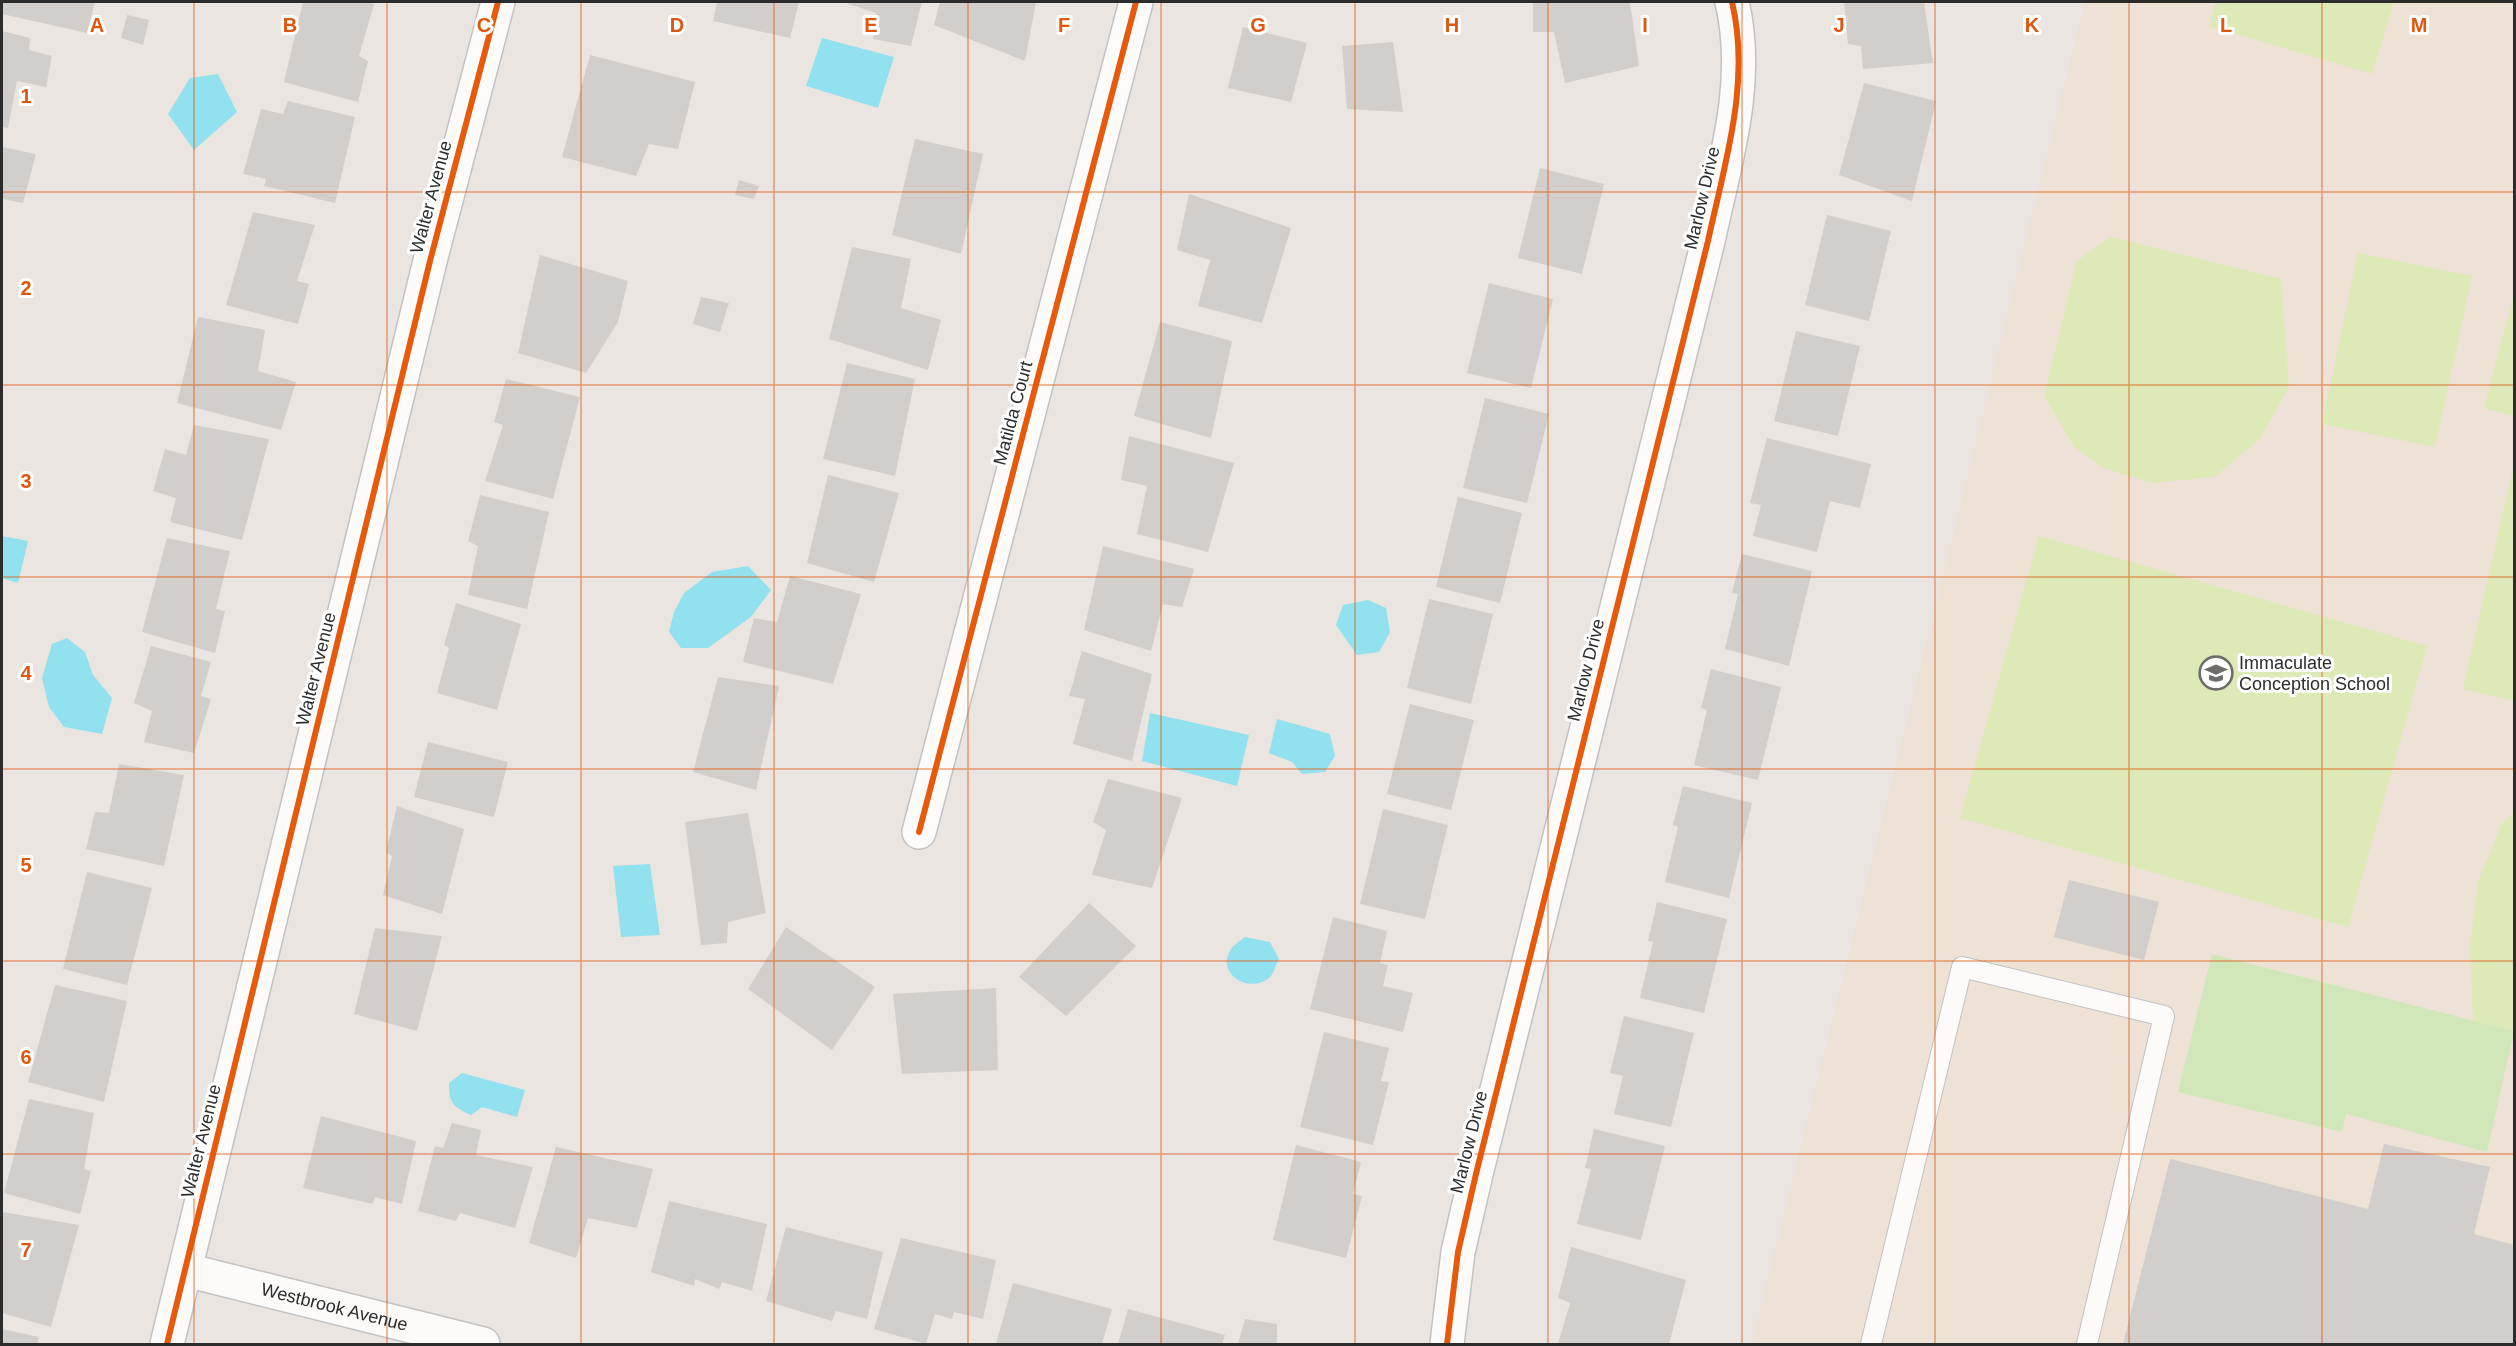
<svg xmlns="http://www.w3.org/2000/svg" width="2516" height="1346" font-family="Arial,sans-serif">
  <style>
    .education { fill: #ede2d5 }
    .green { fill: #d1e6b9 }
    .pitch { fill: #dde9b7 }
    .water { fill: #92e1ee }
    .building { fill: #d1cecb }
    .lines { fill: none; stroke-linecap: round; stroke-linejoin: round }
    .lane-casing { stroke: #c3c2c3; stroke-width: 22 }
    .street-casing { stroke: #c3c2c3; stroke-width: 36 }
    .lane { stroke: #fcfbfa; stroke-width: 20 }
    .street { stroke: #fcfbfa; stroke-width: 33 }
    .cycleway-casing { stroke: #fff; stroke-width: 10 }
    .cycleway { stroke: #e8590c; stroke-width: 6 }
    .grid { fill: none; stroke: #df570e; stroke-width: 1.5; stroke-opacity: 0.55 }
    .labels { text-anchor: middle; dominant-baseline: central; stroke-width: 6; stroke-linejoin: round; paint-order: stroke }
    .street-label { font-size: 18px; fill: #2c2c2c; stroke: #fff }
    .poi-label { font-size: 18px; fill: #2c2c2c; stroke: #fff; text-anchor: start }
    .grid-label { font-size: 20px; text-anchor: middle; font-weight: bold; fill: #df570e; stroke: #fff; stroke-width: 6; stroke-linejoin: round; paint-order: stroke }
  </style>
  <rect width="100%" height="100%" fill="#eae5e1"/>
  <polygon class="education" points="2085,2 2514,2 2514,1344 1752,1344"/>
  <polygon class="green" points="2212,954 2514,1031 2487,1152 2346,1114 2342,1132 2178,1092"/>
  <g class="pitch">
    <polygon points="2216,2 2394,2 2372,74 2209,26"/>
    <polygon points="2110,237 2281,279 2289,387 2259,440 2214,477 2152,483 2104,468 2075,448 2044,396 2077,261"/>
    <polygon points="2358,253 2472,276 2435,447 2322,424"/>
    <polygon points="2514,294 2514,416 2484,408"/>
    <polygon points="2514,464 2514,701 2463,689"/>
    <polygon points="2039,536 2427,646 2348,927 1960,818"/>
    <polygon points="2514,812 2514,1031 2473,1021 2470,945 2478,882 2502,823"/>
  </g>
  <g class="water">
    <polygon points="822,38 894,57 878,108 806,86"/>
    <polygon points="218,74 237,112 194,150 168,114 190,78"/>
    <polygon points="2,536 28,541 18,583 2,578"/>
    <polygon points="748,566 771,590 751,617 708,648 681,648 669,632 674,612 684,593 712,572"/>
    <polygon points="1368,600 1386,608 1390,632 1379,652 1357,655 1336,625 1343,605"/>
    <polygon points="67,638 85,652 93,675 112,698 102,734 64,727 49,707 42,678 52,644"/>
    <polygon points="1150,713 1249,735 1237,786 1142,761"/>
    <polygon points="1277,719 1330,734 1335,756 1325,772 1302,774 1292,762 1269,753"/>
    <polygon points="650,864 660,935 621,937 613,866"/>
    <path d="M1245 937 1270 942 1279 959C1276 964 1274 972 1271 976 1252 996 1214 974 1231 949 1234 945 1241 940 1245 937Z"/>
    <path d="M462 1073 525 1090 517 1117 482 1107 471 1115C453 1107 449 1103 449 1083Z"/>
  </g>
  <g class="building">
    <polygon points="2,2 95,2 87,33 2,14"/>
    <polygon points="303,2 366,2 374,4 359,56 368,61 358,102 284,82"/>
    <polygon points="717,2 799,2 790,38 713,21"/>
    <polygon points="843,2 922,2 911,46 873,39 876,13"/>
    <polygon points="940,2 1036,2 1025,61 934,25"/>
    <polygon points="1533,2 1630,2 1639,66 1565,83 1554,32 1533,32"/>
    <polygon points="1844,2 1924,2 1933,63 1863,69 1861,46 1848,44"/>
    <polygon points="127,15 149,20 143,45 121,38"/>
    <polygon points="1243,27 1307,43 1291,102 1228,88"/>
    <polygon points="2,31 30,38 29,50 52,56 46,87 17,81 8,128 2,127"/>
    <polygon points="1393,42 1403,112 1347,109 1342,46"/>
    <polygon points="590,55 695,82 678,149 649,144 636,176 562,157"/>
    <polygon points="1864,83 1936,101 1912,201 1839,175"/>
    <polygon points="288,101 355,117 335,203 264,186 266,179 243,174 261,109 283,114"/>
    <polygon points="915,139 983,154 961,254 892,235"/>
    <polygon points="2,147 36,154 23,203 2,199"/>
    <polygon points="1540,168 1604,184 1582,274 1518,258"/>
    <polygon points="739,180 759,186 754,199 735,195"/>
    <polygon points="1189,194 1291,228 1262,323 1198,306 1210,260 1177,250"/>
    <polygon points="253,212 315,225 297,281 309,284 298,324 226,305"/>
    <polygon points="1827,215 1891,231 1869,321 1805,305"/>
    <polygon points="852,247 911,259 901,308 941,320 928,370 829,339"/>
    <polygon points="540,255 628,281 618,322 586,373 518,353"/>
    <polygon points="1489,283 1553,299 1531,388 1467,373"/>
    <polygon points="701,297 729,303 720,332 693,324"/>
    <polygon points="198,317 265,330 258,371 296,382 281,430 177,403"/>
    <polygon points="1160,322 1232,341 1211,438 1134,416"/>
    <polygon points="1796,331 1860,346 1838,436 1774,421"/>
    <polygon points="847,363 915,379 895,476 823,459"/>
    <polygon points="506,379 580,397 553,499 485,481 503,425 494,422"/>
    <polygon points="1485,398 1549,414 1527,503 1463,488"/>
    <polygon points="194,425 269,439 242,540 170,522 176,498 153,491 165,449 186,455"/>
    <polygon points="1129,436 1234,463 1208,552 1137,534 1147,486 1121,480"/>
    <polygon points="1767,438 1871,464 1860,508 1830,501 1817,552 1753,536 1761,505 1750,503"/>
    <polygon points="828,475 899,493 874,582 807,563"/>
    <polygon points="480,495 549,512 527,609 468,595 478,546 468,541"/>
    <polygon points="1458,497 1522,513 1500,603 1436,587"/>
    <polygon points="167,538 230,551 216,609 225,611 215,653 142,632"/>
    <polygon points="1103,546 1194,569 1182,607 1163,604 1151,651 1084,630"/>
    <polygon points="1742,554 1812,571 1789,666 1725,649 1738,594 1732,593"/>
    <polygon points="790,576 861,594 833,684 743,662 754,618 777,622"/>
    <polygon points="1429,599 1493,614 1471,704 1407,688"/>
    <polygon points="456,603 521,624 497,710 437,693 449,648 444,645"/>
    <polygon points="151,646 211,662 201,696 211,699 194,753 144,742 152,711 134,703"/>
    <polygon points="1082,651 1152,674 1132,761 1073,744 1085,699 1069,696"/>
    <polygon points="1711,669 1781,687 1758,780 1694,765 1707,710 1701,708"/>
    <polygon points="718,677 779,686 756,790 693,772"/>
    <polygon points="1410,704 1474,720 1451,810 1387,794"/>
    <polygon points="428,742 508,762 494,817 414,797"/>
    <polygon points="119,764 184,775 164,866 86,849 95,812 109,813"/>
    <polygon points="1108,779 1182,798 1152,888 1092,875 1106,830 1093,822"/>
    <polygon points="1683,786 1752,803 1729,898 1665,882 1678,827 1673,825"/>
    <polygon points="397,806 464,829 442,914 383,895 392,856 386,852"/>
    <polygon points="1383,809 1448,825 1425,919 1360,904"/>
    <polygon points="748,813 766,913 728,922 727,943 701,945 685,822"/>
    <polygon points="87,872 152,888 127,985 63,969"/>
    <polygon points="2069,880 2159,902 2144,960 2054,937"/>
    <polygon points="1657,902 1727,919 1704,1013 1640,998 1653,942 1648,941"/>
    <polygon points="1089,903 1136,946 1066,1016 1019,977"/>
    <polygon points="1333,917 1387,931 1380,963 1388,965 1383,986 1413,993 1403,1032 1310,1009"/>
    <polygon points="786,927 875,987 832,1050 748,989"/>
    <polygon points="375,928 442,936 417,1031 354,1014"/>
    <polygon points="55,985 127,1001 104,1102 28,1082"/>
    <polygon points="996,988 998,1070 902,1074 893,994"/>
    <polygon points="1624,1016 1694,1033 1671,1127 1614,1114 1623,1076 1610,1073"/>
    <polygon points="1324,1032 1389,1048 1381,1081 1389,1082 1373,1145 1300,1127"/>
    <polygon points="29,1099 94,1113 84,1169 91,1171 80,1214 4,1193"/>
    <polygon points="321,1116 416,1141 402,1204 375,1197 373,1204 303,1188"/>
    <polygon points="452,1123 481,1130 476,1155 533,1167 515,1228 460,1213 456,1221 418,1211 435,1146 443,1148"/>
    <polygon points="1594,1129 1665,1146 1641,1240 1577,1224 1591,1169 1585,1168"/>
    <polygon points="2384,1144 2490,1167 2474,1234 2514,1245 2514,1344 2123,1344 2170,1159 2368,1209"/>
    <polygon points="1296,1145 1361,1162 1353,1194 1362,1196 1346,1258 1273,1240"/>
    <polygon points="556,1147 653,1169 637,1228 588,1218 576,1258 529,1243"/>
    <polygon points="669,1201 767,1224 752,1291 722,1282 719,1289 695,1279 694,1286 651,1272"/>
    <polygon points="3,1212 79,1225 51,1327 2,1313"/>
    <polygon points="786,1227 883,1252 867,1319 836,1311 832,1321 766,1301"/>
    <polygon points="901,1238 996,1260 983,1319 954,1312 952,1319 935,1314 926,1344 874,1329"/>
    <polygon points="1571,1247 1686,1280 1669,1344 1558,1344 1570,1303 1558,1298"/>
    <polygon points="1013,1283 1112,1309 1102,1344 996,1344"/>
    <polygon points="1128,1309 1225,1335 1222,1344 1118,1344"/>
    <polygon points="1245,1319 1277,1324 1277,1344 1238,1344"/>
    <polygon points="2,1329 39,1337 37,1344 2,1344"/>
  </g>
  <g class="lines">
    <g class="lane-casing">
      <polyline id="lane" points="1871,1344 1962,967 2164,1016 2087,1344"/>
    </g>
    <g class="street-casing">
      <g id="street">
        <polyline points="919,832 1136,2"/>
        <path id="s1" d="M186 1270 483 1344"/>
        <polyline points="167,1344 430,261 498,2"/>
        <path d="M1447 1344 1458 1252 1476 1174 1708 241C1725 162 1751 82 1732 2"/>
      </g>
    </g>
    <use href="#lane" class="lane"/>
    <use href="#street" class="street"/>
    <g class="cycleway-casing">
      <g id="cycleway">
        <polyline points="919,832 1136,2"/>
        <polyline points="167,1344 430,261 498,2"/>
        <path d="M1447 1344 1458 1252 1476 1174 1708 241C1725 162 1751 82 1732 2"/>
      </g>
    </g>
    <use href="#cycleway" class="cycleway"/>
  </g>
  <path class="grid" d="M194 2V1344M387 2V1344M581 2V1344M774 2V1344M968 2V1344M1161 2V1344M1355 2V1344M1548 2V1344M1742 2V1344M1935 2V1344M2129 2V1344M2322 2V1344M2 192H2514M2 385H2514M2 577H2514M2 769H2514M2 961H2514M2 1154H2514"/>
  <defs>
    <g id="school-ring" transform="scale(1.725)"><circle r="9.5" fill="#fff" stroke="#6e6d6b" stroke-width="1.5"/><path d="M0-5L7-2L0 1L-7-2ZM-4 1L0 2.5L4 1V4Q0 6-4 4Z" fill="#6e6d6b"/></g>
  </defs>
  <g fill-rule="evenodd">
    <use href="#school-ring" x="2216" y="673"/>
  </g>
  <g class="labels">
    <g class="street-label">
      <text transform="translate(431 197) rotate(-75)">Walter Avenue</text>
      <text transform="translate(1702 198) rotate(-77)">Marlow Drive</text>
      <text transform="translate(1013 413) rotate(-75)">Matilda Court</text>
      <text transform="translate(316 669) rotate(-76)">Walter Avenue</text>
      <text transform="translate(1586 670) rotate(-76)">Marlow Drive</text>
      <text transform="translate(201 1141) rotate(-76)">Walter Avenue</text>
      <text transform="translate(1469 1142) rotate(-76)">Marlow Drive</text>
      <text stroke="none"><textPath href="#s1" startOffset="153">Westbrook Avenue</textPath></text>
    </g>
    <g class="poi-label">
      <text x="2239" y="663">Immaculate<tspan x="2239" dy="21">Conception School</tspan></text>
    </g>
  </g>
  <g class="grid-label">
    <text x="97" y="32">A</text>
    <text x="290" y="32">B</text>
    <text x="484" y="32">C</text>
    <text x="677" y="32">D</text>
    <text x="871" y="32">E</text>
    <text x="1064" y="32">F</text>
    <text x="1258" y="32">G</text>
    <text x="1452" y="32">H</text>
    <text x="1645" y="32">I</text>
    <text x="1839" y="32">J</text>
    <text x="2032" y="32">K</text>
    <text x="2226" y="32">L</text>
    <text x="2419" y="32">M</text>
    <text x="26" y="103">1</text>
    <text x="26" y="295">2</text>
    <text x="26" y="488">3</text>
    <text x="26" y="680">4</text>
    <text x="26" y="872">5</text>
    <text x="26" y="1064">6</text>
    <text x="26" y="1257">7</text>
  </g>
  <rect width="2516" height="1346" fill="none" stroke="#2c2c2c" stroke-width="6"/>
</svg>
